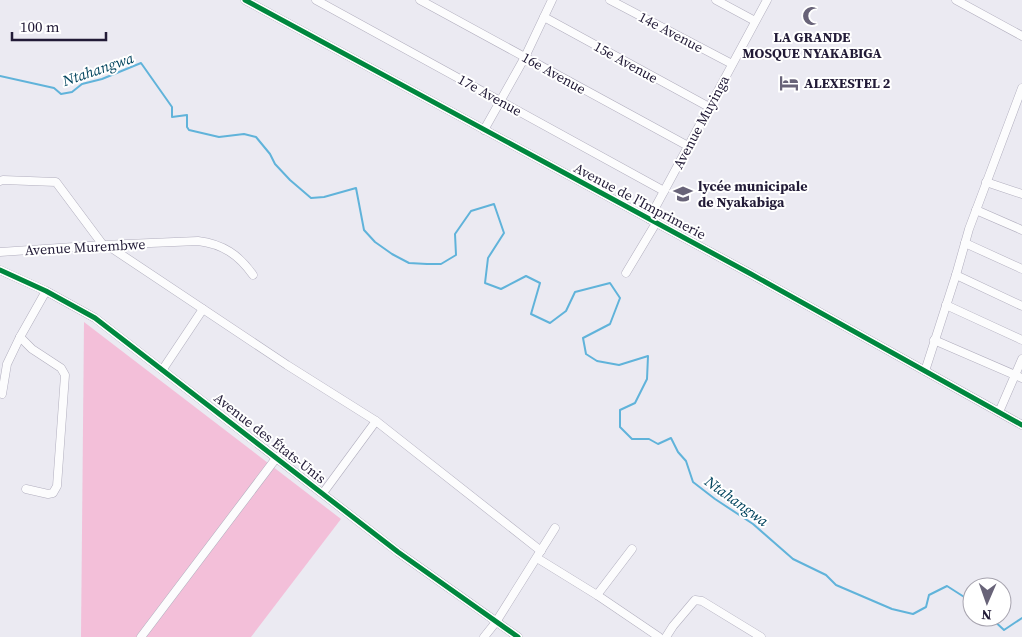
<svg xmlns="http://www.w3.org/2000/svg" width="1022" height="637" font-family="'Source Serif 4',serif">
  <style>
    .green { fill: #f3bfd9 }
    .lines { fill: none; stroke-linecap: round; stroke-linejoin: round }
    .stream { stroke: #60b3da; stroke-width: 2 }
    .minor-casing { stroke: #b1aebe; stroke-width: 9 }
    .minor { stroke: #fcfcfd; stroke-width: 8 }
    .cycleway-casing { stroke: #fff; stroke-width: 8 }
    .cycleway { stroke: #00873e; stroke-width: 5 }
    .labels { text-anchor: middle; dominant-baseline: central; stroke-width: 4; stroke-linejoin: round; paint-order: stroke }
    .street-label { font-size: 14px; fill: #221b37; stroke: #fff }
    .poi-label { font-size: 14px; font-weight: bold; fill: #221b37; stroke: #fff; text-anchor: start }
    .water-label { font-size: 15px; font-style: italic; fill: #00435d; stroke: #fff }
  </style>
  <rect width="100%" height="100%" fill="#ebeaf2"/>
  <polygon class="green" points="84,322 341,519 251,637 81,637"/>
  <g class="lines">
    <g class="stream">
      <polyline points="0,76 54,88 61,94 72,92 82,84 102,79 141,63 172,107 172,117 187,115 187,127 189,130 219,137 244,134 256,137 270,154 275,164 290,180 311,198 324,197 356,188 364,230 375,242 392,254 409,263 427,264 441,264 456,255 455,234 471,211 494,204 504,233 488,258 485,283 501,289 526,276 540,283 531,314 550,323 566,311 575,292 610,283 620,298 610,324 583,338 586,354 597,361 619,365 648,356 647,379 635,403 620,410 620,427 632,439 649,439 658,444 671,438 678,452 686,461 693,482 715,499 753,524 793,559 826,575 836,585 892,609 913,614 926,607 929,595 947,586 972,602"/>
      <polyline points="990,617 1004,630 1022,618"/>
    </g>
    <g class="minor-casing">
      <g id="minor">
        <polyline points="245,0 751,274 1022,425"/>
        <polyline points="316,0 664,191"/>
        <polyline points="420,0 688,146"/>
        <polyline points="610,0 732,64"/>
        <polyline points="716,0 755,21"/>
        <polyline points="956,0 1022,36"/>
        <polyline points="544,17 709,107"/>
        <polyline points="484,130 525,57 552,0"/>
        <polyline points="0,181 3,180 56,182 103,245"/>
        <polyline points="986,182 1022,194"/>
        <polyline points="976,210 1022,230"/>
        <polyline points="649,219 767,0"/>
        <polyline points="965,243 1022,269"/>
        <polyline points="107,245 287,365 376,421 541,551"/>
        <path d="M0 252 103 245 198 241C223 244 239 255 253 275"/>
        <polyline points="0,270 46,291 95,318 398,552 518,637"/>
        <polyline points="626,273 656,223"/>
        <polyline points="956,275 1022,306"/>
        <polyline points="946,305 1022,340"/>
        <polyline points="934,340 1022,378"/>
        <polyline points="163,369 203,309"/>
        <polyline points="925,371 956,275 969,229 1022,88"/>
        <polyline points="2,394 7,364 20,337"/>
        <polyline points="999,412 1022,359"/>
        <polyline points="26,489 48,494 53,493 57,486 65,375 61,368 32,349 20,337 46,291"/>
        <polyline points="323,493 376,421"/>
        <polyline points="537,558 597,595 659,637"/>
        <polyline points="597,595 632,549"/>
        <polyline points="141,637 277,457"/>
        <polyline points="484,637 496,622 555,528"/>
        <polyline points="666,637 673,626 695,600 702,601 761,637"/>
      </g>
    </g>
    <use href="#minor" class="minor"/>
    <g class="cycleway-casing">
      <g id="cycleway">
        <polyline points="245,0 751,274 1022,425"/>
        <polyline points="0,270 46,291 95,318 398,552 518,637"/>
      </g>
    </g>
    <use href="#cycleway" class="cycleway"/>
  </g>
  <defs>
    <g id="mosque-bare" transform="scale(1.5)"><path d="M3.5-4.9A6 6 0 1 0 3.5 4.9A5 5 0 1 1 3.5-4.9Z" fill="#686378" stroke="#fff" stroke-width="2.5" paint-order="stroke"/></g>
    <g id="hotel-bare" transform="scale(1.5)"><path d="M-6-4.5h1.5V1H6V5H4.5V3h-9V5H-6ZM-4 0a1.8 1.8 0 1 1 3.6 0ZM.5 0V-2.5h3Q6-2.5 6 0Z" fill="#686378" stroke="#fff" stroke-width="2.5" paint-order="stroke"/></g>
    <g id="school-bare" transform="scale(1.5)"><path d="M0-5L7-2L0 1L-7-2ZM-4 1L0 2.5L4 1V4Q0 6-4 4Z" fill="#686378" stroke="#fff" stroke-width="2.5" paint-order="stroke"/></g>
  </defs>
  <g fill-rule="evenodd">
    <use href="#mosque-bare" x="812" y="16"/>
    <use href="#hotel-bare" x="789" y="83"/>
    <use href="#school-bare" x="683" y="194"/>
  </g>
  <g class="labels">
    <g class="street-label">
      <text transform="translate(671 32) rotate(28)">14e Avenue</text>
      <text transform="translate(626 62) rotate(29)">15e Avenue</text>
      <text transform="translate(554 73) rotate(29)">16e Avenue</text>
      <text transform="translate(490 95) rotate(29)">17e Avenue</text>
      <text transform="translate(701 122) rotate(-62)">Avenue Muyinga</text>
      <text transform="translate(640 201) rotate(28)">Avenue de l'Imprimerie</text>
      <text transform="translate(85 247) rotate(-3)">Avenue Murembwe</text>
      <text transform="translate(270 438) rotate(38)">Avenue des États-Unis</text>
    </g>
    <g class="poi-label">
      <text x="812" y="37" text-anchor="middle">LA GRANDE<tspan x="812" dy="16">MOSQUE NYAKABIGA</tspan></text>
      <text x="804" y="83">ALEXESTEL 2</text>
      <text x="698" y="186">lycée municipale<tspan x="698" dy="16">de Nyakabiga</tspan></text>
    </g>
    <g class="water-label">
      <text transform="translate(98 69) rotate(-19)">Ntahangwa</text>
      <text transform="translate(737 501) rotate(36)">Ntahangwa</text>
    </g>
  </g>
  <g transform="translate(987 602) rotate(182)"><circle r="24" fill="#ffffff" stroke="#a7a4af"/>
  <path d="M0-4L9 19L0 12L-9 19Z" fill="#686378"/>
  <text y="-8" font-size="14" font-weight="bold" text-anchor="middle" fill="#221b37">N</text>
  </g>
  <path d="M12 32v8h94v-8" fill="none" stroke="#221b37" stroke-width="2.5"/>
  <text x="20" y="32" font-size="15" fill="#221b37" stroke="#ffffff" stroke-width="4" paint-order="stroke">100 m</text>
</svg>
